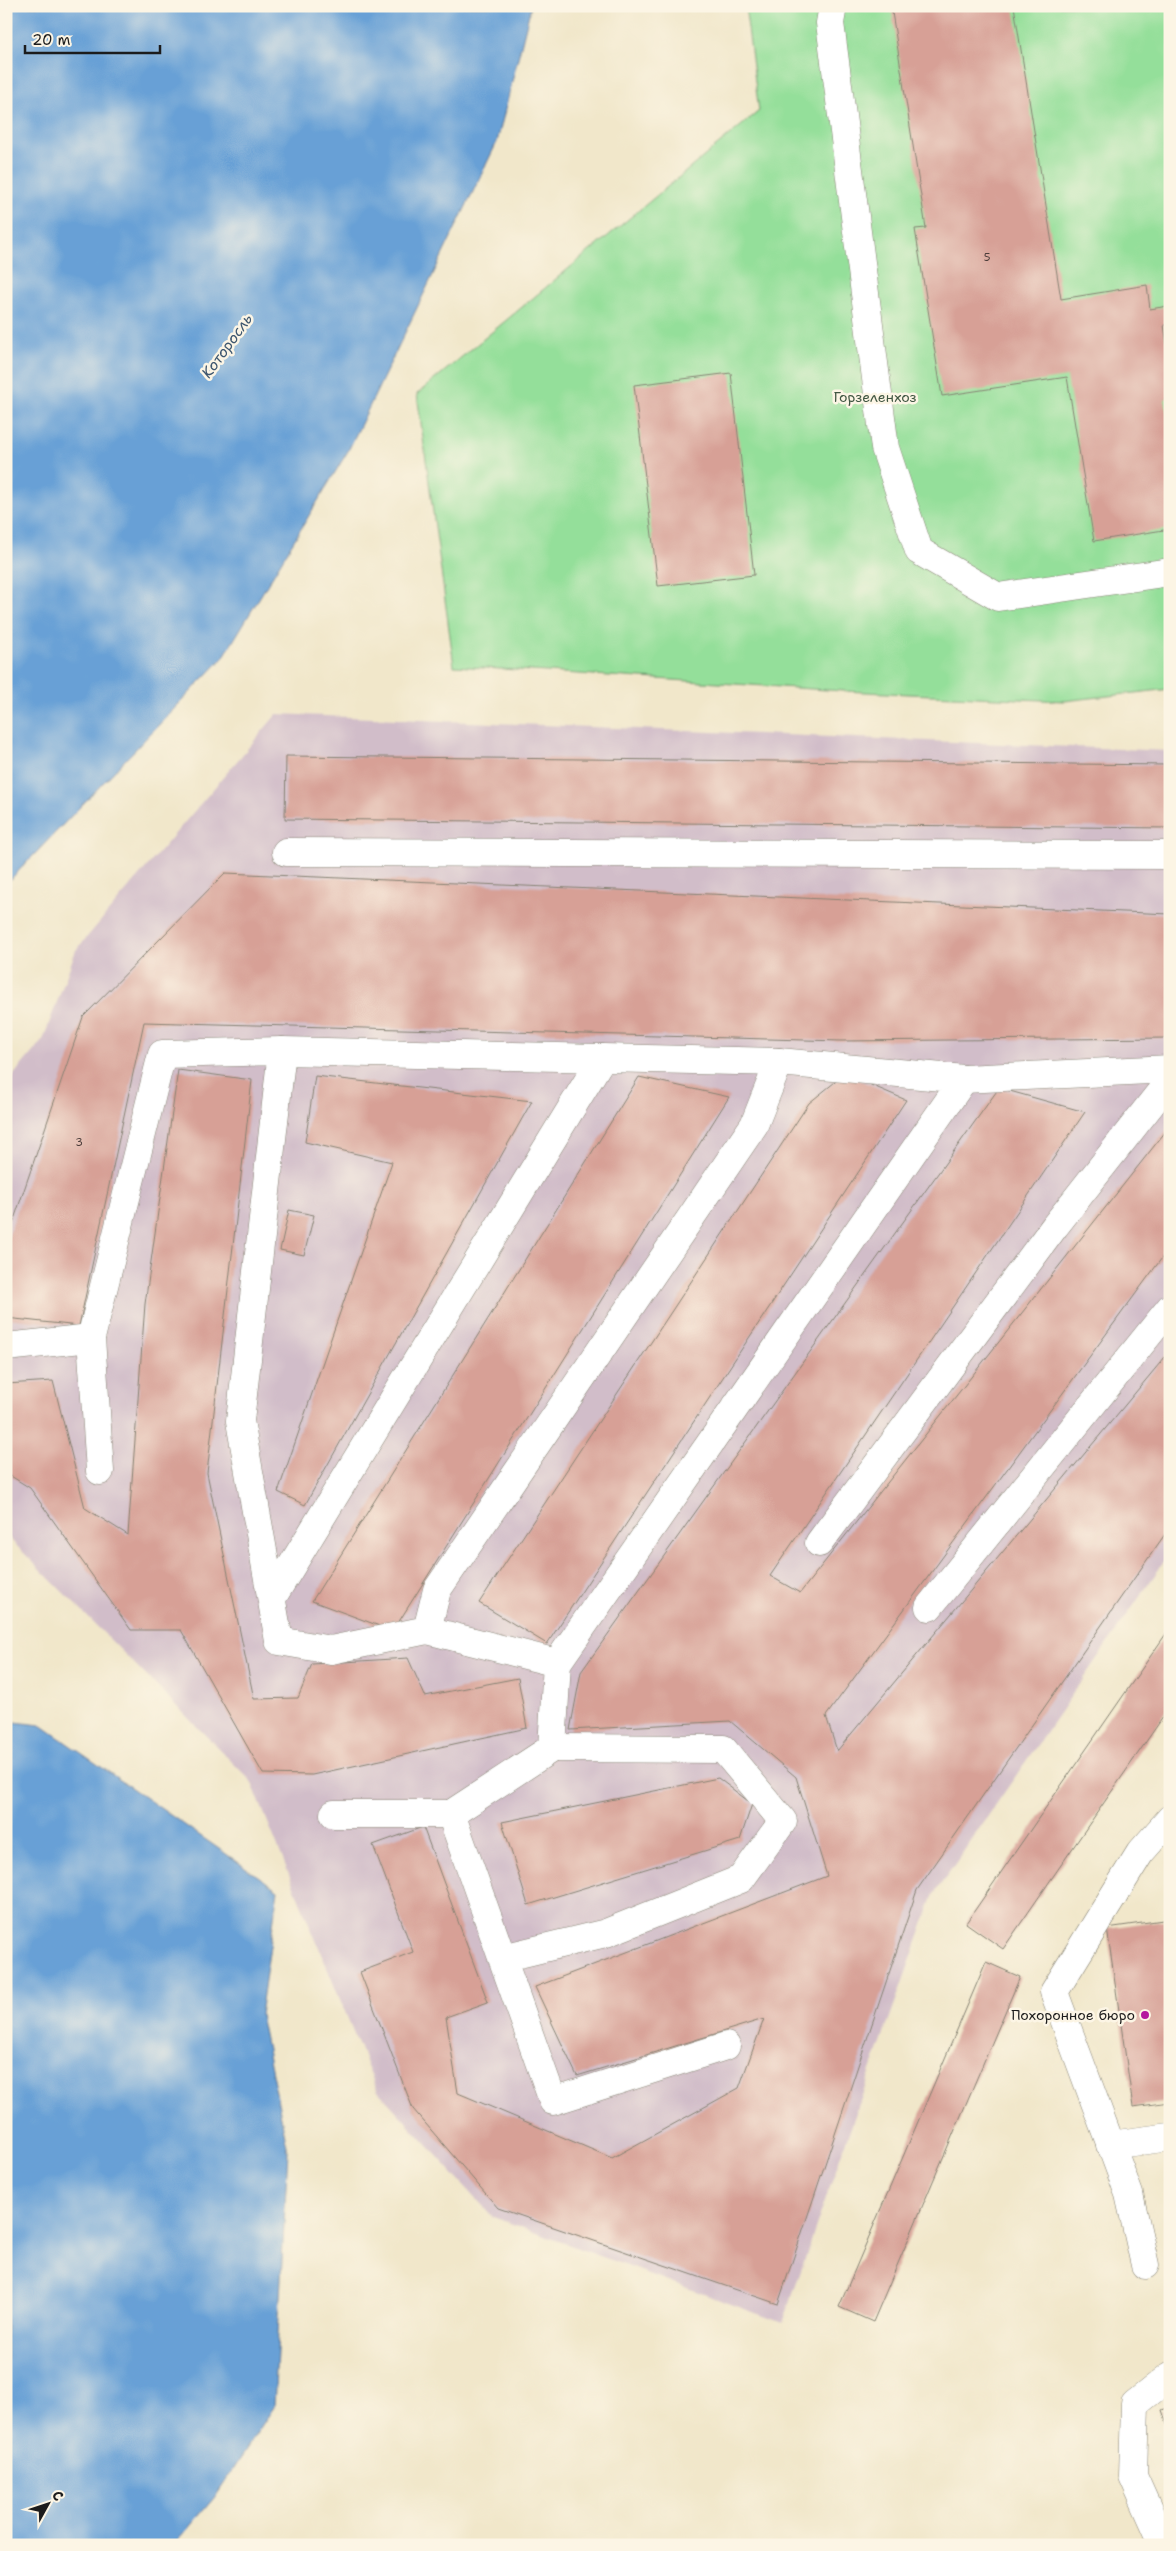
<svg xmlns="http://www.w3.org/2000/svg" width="1176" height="2551" font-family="'Shantell Sans',sans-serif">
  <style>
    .industrial { fill: #d1bdc9 }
    .green { fill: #94df9a; stroke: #587e5b }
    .water { fill: #68a0d6; stroke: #425e79 }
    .building { fill: #d7a096 }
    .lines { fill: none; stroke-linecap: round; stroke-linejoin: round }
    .minor-casing { stroke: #868273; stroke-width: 29 }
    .minor { stroke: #fff; stroke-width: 28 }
    .poi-dot { fill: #b5179e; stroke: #fcf5e5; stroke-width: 2 }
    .labels { text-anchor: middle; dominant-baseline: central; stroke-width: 5; stroke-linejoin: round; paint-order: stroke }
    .number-label { font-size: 11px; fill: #4b3d3a }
    .park-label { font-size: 14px; fill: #405642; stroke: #fcf5e5 }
    .poi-label { font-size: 14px; fill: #1c1c1c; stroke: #fcf5e5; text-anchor: end }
    .water-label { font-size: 15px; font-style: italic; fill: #3e5770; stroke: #fcf5e5 }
  </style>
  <rect width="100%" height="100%" fill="#fcf5e5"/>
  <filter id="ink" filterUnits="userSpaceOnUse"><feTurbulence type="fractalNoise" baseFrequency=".02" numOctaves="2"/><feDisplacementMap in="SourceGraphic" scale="10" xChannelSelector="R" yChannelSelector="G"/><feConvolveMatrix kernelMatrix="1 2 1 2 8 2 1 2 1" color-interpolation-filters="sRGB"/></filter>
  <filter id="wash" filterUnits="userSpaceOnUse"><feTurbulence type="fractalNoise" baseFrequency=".0096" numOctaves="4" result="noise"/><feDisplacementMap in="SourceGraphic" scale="20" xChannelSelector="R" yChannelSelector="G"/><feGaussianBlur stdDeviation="1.12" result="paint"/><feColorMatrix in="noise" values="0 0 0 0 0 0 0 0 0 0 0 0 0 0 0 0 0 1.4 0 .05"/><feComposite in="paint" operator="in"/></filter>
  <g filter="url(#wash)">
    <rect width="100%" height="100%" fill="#f1e7ca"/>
    <polygon class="industrial" points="277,714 1170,751 1170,1553 934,1894 840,2157 783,2323 493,2217 377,2090 251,1781 6,1535 6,1084 43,1040 76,950"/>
    <polygon class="green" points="745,6 1170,6 1170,689 1064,701 843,691 454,666 417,394 759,111"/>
    <g class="water">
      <polygon points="6,6 531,6 497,142 348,451 223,658 6,884"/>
      <polygon points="6,1721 41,1725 278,1890 260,2015 288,2151 274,2407 214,2498 174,2545 6,2545"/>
    </g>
    <g id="blocks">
      <g class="building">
        <polygon points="891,6 1014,6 1061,299 1147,285 1150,309 1168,306 1170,324 1164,325 1170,363 1170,398 1165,399 1170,430 1170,529 1094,541 1067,377 942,396 915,229 926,228"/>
        <polygon points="731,373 754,575 658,586 634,385"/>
        <polygon points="286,756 1170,765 1170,828 285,819"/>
        <polygon points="225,873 1170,914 1170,1038 841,1041 144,1022 79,1326 6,1318 6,1243 83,1017"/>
        <polygon points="178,1070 252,1080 207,1473 254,1699 298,1698 312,1664 408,1658 425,1696 518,1678 527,1728 312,1775 263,1774 181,1630 131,1630 30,1488 6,1473 6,1384 53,1381 85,1508 128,1535 145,1304"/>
        <polygon points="845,1074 906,1100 547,1644 479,1603 809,1103"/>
        <polygon points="315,1076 532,1101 305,1505 278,1492 392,1162 305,1142"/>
        <polygon points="639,1077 729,1097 393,1631 312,1601"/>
        <polygon points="999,1088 1085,1112 770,1576 800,1593 1170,1126 1170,1247 826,1716 837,1751 1170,1351 1170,1527 917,1890 778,2304 498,2208 413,2109 360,1972 413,1952 373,1845 423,1827 488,2002 446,2017 458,2093 612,2158 739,2088 764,2019 577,2076 535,1987 827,1876 796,1777 730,1721 570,1730 581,1672"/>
        <polygon points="289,1210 314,1215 304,1255 280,1250"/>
        <polygon points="1170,1628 1170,1707 1003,1949 966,1923"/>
        <polygon points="718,1778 752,1804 740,1840 528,1905 502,1822"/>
        <polygon points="1170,1919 1170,2102 1133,2107 1107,1928"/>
        <polygon points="986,1962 1020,1977 873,2322 839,2307"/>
        <polygon points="1170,2407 1170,2430 1169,2430 1162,2410"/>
      </g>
    </g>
  </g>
  <g filter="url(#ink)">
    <use href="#blocks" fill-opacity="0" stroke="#868273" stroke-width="1"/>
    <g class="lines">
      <g class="minor-casing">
        <g id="minor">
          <polyline points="833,6 830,23 885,448 919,551 998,597 1170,572"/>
          <polyline points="286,852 1170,855"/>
          <polyline points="282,1051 779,1062"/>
          <polyline points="964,1079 1170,1069"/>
          <polyline points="6,1347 91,1338"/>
          <polyline points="100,1471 91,1338 162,1054 282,1051 240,1421 279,1641 331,1650 427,1630 437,1590 754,1125 779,1062 964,1079 557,1663 552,1748 451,1814 553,2101 726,2046"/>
          <polyline points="819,1543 1055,1226 1170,1080"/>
          <polyline points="272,1598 602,1058"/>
          <polyline points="929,1607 1170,1308"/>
          <polyline points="427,1630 557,1663"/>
          <polyline points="334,1814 451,1814"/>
          <polyline points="503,1958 606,1933 741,1879 783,1821 723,1749 552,1748"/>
          <polyline points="1110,2145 1170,2137"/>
          <polyline points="1145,2265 1129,2194 1054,1992 1140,1853 1170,1819"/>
          <polyline points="1164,2545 1133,2476 1135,2404 1170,2376"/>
        </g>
      </g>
      <use href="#minor" class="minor"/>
    </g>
  </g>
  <circle class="poi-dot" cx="1145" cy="2015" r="5"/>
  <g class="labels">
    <g class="number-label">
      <text x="987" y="257">5</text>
      <text x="79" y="1142">3</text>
    </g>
    <g class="park-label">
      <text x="875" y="397">Горзеленхоз</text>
    </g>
    <g class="poi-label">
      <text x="1135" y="2015">Похоронное бюро</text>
    </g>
    <g class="water-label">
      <text transform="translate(227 346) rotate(-54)">Которосль</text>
    </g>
  </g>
  <rect width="1176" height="2551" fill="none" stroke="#fcf5e5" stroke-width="25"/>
  <g transform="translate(48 2504) rotate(50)" stroke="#fcf5e5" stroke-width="4" paint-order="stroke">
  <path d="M0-4L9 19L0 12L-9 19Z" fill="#1c1c1c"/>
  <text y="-8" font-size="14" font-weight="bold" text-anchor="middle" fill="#1c1c1c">С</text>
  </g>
  <path d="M25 45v8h135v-8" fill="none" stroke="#1c1c1c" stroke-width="2.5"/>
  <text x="32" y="45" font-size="15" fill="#1c1c1c" stroke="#fcf5e5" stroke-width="4" paint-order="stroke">20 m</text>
</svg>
